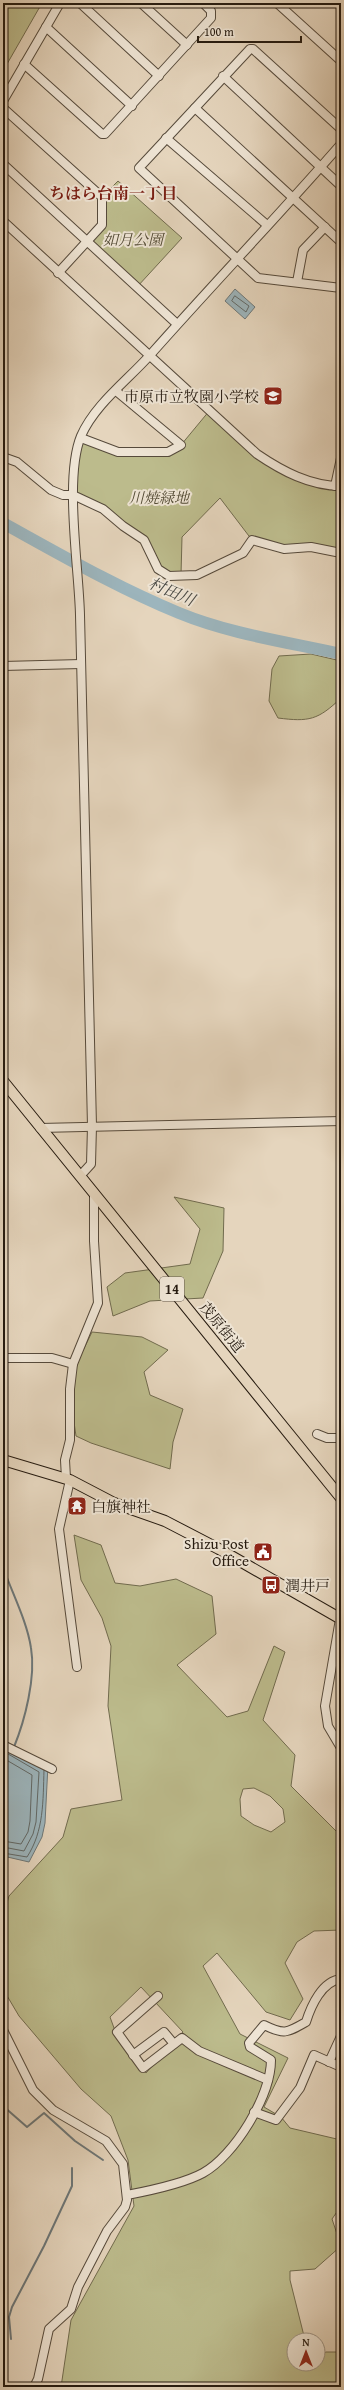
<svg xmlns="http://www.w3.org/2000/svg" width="344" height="2390" font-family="'Gentium Book Plus','Noto Serif JP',serif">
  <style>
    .green { fill: #bcbb8c; stroke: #716b4e; fill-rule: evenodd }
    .water { fill: #9cb5bd; stroke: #6d7778 }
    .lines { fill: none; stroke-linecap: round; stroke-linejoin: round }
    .shore { stroke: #616866; stroke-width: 1 }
    .stream { stroke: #6d7778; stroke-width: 2 }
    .river { stroke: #9cb5bd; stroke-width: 12 }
    .minor-casing { stroke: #564a3b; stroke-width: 10 }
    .major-casing { stroke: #261b10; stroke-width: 12 }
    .minor { stroke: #eee4d4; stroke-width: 8 }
    .major { stroke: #e5d5bd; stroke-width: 10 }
    .labels { text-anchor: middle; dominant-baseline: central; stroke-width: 4; stroke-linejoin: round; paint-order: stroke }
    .shield { fill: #eee4d4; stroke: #62574b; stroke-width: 1 }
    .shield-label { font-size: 14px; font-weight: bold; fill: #261b10 }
    .park-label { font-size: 15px; font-style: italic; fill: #534b35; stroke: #eee4d4 }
    .poi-label { font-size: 15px; fill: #261b10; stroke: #eee4d4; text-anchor: end }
    .street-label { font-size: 15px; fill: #261b10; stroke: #eee4d4 }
    .neighbourhood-label { font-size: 16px; font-weight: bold; fill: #7a1f14; stroke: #eee4d4 }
    .water-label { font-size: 16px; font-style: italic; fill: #494944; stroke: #eee4d4 }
  </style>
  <rect width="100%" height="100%" fill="#e5d5bd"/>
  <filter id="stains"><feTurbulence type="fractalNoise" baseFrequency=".005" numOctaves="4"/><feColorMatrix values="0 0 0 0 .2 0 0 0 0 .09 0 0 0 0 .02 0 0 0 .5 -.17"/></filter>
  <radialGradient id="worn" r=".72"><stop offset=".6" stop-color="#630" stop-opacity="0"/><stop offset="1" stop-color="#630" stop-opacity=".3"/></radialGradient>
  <g class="green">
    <polygon points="3,3 42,3 3,71"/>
    <polygon points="118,181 182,238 137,287 87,241 102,225 102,197"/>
    <polygon points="210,410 285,472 341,486 341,553 284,549 252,540 220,498 182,537 181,575 158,569 144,540 103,509 73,495 81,438 118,452 168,452 181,445"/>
    <path d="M311 654 341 661V698C318 720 309 722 278 718L269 701 272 669 279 656Z"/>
    <polygon points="174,1197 224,1208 223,1251 203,1298 150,1301 113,1316 107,1287 125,1273 190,1264 200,1229"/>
    <polygon points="92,1332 142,1337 168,1350 144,1372 150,1395 183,1409 173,1442 170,1469 91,1443 76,1436 68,1381"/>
    <path d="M74 1535 101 1545 115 1583 140 1586 176 1579 212 1596 216 1634 177 1665 227 1717 248 1711 274 1646 285 1652 263 1720 295 1755 291 1786 337 1832 341 1849V1930L314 1931 297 1942 285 1963 303 1999 290 2020 266 2012 217 1953 203 1966 240 2034 288 2058 264 2107 281 2117 290 2128 341 2140V2206L332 2219 341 2246 315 2269 290 2271V2280L305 2340H294V2364H318V2356L326 2352H341V2387H61L71 2320 134 2206 128 2160 111 2116 81 2089 19 2016 3 1989V1916L9 1896 63 1837 71 1809 122 1800 108 1706 111 1646 102 1618 81 1580ZM254 1788 270 1796 283 1809 285 1822 271 1832 254 1825 241 1816 240 1799 243 1789ZM141 1987 183 2032 146 2073 114 2028 110 2017Z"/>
  </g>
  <g class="water">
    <polygon points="235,289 255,307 245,319 225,301"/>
    <polygon points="3,1741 48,1765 45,1823 42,1837 29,1862 3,1856"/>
  </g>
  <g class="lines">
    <g class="shore">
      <polygon points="235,296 249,306 246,312 232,301"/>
      <polyline points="3,1751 39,1772 36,1822 33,1834 24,1851 3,1847"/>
      <polyline points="3,1758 32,1775 30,1821 28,1832 21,1844 3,1841"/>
      <path d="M3 1853 27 1857C44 1831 43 1801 44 1770"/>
    </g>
    <g class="stream">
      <path d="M3 1567C12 1593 27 1621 31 1648 36 1677 25 1720 14 1747"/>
      <polyline points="3,2106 27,2127 44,2113 75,2141 103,2160"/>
      <polyline points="11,2339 9,2317 12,2307 44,2246 72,2186 72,2168"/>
    </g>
    <path class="river" d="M3 523C61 555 118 588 179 613 230 634 287 642 341 654"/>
    <g class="minor-casing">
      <g id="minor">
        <polyline points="80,3 159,76"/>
        <polyline points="141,3 187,45"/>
        <polyline points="277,3 341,61"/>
        <polyline points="46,27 132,106"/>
        <polyline points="24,64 102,134 105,134 211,18 211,11 203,3"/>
        <polyline points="223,76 341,186"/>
        <polyline points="3,101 60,3"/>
        <polyline points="3,108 102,197 102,225 58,273"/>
        <polyline points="195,108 341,242"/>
        <polyline points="341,129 253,49 250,49 139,168 258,278 341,288"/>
        <polyline points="166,138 267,225"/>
        <polyline points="3,164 177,324"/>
        <path d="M3 221 257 454C282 471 310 486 341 486"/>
        <polyline points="297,282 303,250 325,227"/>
        <polyline points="81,438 118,452 168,452 181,445 116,391"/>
        <polyline points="3,457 17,462 51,490 63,495 73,495 103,509 123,526 144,540 158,569 169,576 197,575 243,553 252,540 284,549 311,547 341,553"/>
        <polyline points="335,486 341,458"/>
        <polyline points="3,666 81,664"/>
        <polyline points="40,1128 341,1121"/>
        <path d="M80 1176 91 1164 92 1126C88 956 84 786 80 615 79 569 64 477 81 436 95 404 128 380 151 354 214 283 279 215 341 144"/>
        <polyline points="3,1358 52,1358 73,1364"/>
        <polyline points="317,1434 327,1438 341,1438"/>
        <polyline points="66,1478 65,1460 70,1440 70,1389 73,1364 98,1303 94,1241 94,1194"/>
        <polyline points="70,1480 59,1529 77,1667"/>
        <polyline points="340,1619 325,1706 328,1726 341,1748"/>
        <polyline points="3,1745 52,1769"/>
        <polyline points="158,1996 117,2032 143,2068 182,2038 199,2051 268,2080"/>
        <polyline points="3,2030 33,2090 53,2110 106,2141 123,2164 127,2200 125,2207 107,2231 78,2287 71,2309 49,2329 38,2379 34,2387"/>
        <polyline points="133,2055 164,2032 174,2044"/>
        <polyline points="329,2062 341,2036"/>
        <polyline points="254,2112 276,2120 300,2088 314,2055 341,2067"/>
        <path d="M127 2195C148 2191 183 2184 203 2173 234 2156 271 2096 271 2060L250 2047 249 2043 264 2025C284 2035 287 2033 306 2022 311 2006 322 1981 341 1979"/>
      </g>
    </g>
    <g class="major-casing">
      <g id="major">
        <polyline points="3,1081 341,1498"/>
        <polyline points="3,1460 70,1480 114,1503 165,1521 219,1549 341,1619"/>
      </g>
    </g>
    <use href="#minor" class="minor"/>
    <use href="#major" class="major"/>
  </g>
  <defs>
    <g id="school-square" transform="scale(1)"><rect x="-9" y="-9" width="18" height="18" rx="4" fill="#8f2418" stroke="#eee4d4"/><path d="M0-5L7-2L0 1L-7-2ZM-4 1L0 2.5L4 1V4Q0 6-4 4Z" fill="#fff"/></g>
    <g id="temple-square" transform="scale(1)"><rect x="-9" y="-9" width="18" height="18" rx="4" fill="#8f2418" stroke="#eee4d4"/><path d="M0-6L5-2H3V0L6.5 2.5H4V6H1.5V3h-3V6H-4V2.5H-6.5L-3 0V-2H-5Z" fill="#fff"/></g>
    <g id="civic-square" transform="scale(1)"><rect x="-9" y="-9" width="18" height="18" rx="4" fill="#8f2418" stroke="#eee4d4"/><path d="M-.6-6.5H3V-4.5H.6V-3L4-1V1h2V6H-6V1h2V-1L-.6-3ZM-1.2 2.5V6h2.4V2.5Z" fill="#fff"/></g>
    <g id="bus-square" transform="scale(1)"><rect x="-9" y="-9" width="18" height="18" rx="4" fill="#8f2418" stroke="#eee4d4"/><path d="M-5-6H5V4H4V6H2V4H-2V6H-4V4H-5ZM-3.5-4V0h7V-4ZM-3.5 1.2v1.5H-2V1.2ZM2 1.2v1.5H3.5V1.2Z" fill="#fff"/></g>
  </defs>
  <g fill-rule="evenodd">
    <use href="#school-square" x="273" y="396"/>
    <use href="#temple-square" x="77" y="1506"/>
    <use href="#civic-square" x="263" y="1552"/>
    <use href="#bus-square" x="271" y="1585"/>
  </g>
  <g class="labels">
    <rect class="shield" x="160" y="1277" width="24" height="24" rx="3"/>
    <g class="shield-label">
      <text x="172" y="1289">14</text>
    </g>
    <g class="park-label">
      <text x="133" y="239">如月公園</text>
      <text x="159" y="497">川焼緑地</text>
    </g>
    <g class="poi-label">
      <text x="259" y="396">市原市立牧園小学校</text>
      <text x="91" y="1506" text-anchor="start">白旗神社</text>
      <text x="249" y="1543">Shizu Post<tspan x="249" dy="17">Office</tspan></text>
      <text x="285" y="1585" text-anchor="start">潤井戸</text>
    </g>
    <g class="street-label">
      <text transform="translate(222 1327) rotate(51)">茂原街道</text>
    </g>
    <g class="neighbourhood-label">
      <text x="113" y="193">ちはら台南一丁目</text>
    </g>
    <g class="water-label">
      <text transform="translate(172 591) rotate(23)">村田川</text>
    </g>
  </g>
  <rect width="344" height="2390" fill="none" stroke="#e5d5bd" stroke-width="16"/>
  <rect x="4" y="4" width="336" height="2382" fill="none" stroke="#261b10" stroke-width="2"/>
  <rect x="8" y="8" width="328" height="2374" fill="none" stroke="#261b10"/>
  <g transform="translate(306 2352)"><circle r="19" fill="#eee4d4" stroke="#9e9486"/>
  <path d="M0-3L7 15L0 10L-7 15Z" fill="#8f2418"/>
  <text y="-6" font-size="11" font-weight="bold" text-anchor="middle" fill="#261b10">N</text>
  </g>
  <path d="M198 36v6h103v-6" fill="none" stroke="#261b10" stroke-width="2"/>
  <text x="204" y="36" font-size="12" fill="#261b10" stroke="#eee4d4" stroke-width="3" paint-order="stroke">100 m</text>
  <rect width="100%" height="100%" filter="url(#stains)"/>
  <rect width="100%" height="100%" fill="url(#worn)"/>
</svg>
